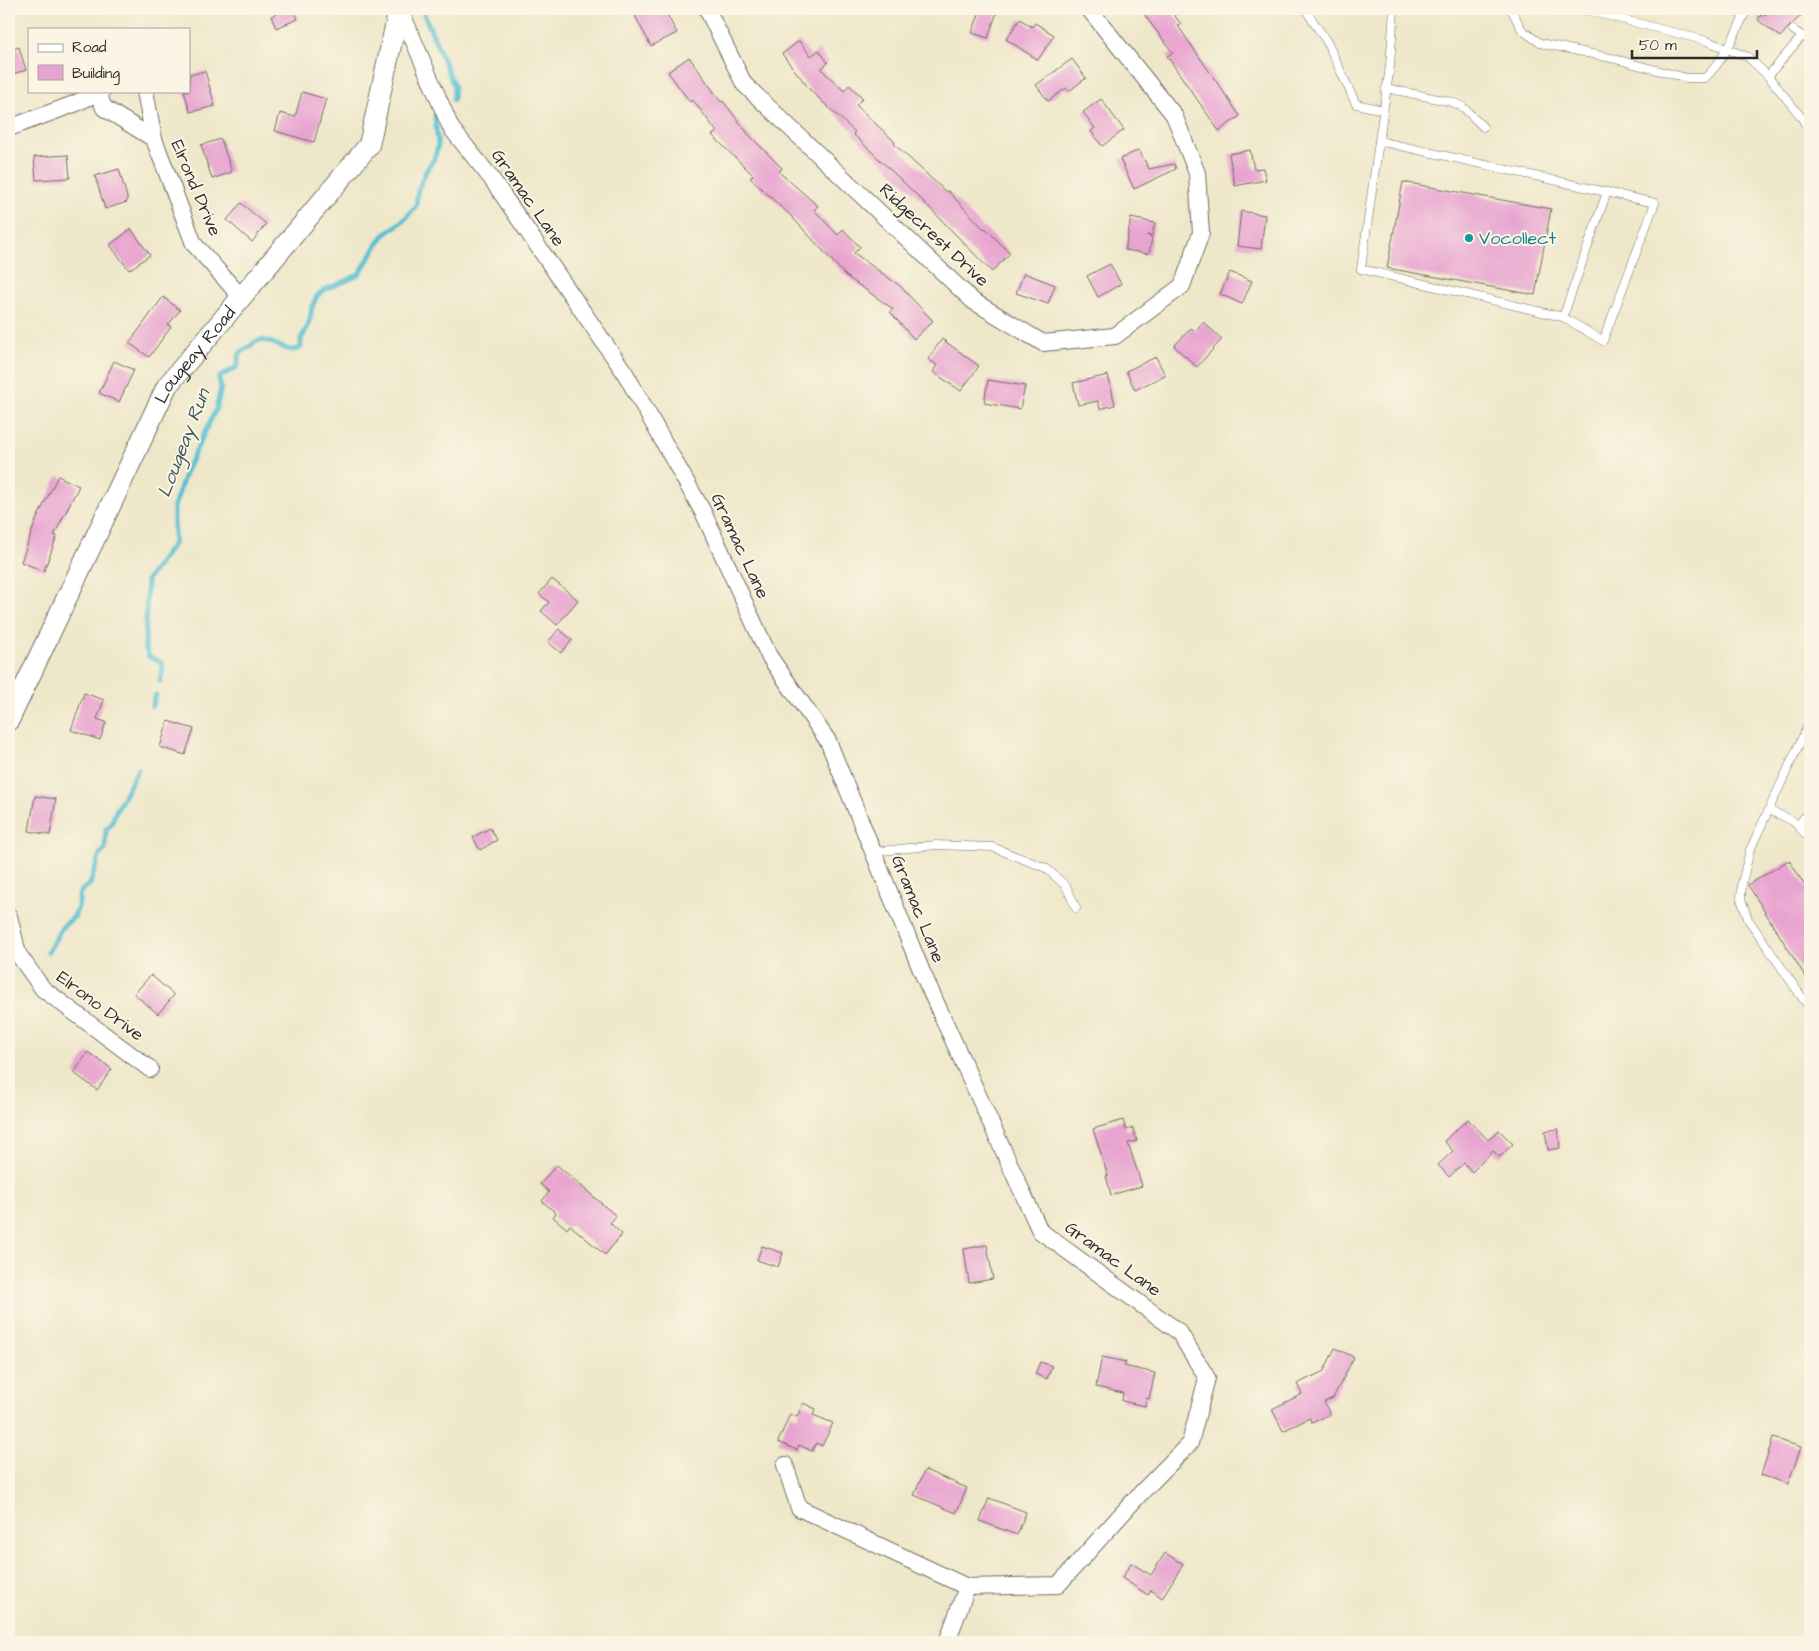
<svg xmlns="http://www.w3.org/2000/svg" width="1819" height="1651" font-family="'Architects Daughter',sans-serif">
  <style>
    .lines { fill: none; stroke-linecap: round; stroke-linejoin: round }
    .stream { stroke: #56bfd2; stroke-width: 5 }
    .building { fill: #e8a4d0 }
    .service-casing { stroke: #6f6d62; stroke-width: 9 }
    .minor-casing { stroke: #6f6d62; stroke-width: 18 }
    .tertiary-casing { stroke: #6f6d62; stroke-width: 22 }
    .service { stroke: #fff; stroke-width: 8 }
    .minor { stroke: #fff; stroke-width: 16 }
    .tertiary { stroke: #fff; stroke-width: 20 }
    .culture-dot { fill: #0f9aa8; stroke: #fcf5e5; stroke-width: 2 }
    .labels { text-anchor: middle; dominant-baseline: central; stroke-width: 4; stroke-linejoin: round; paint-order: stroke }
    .street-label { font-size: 18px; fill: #2b2b2b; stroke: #fcf5e5 }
    .culture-label { font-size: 18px; fill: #0d838f; stroke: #fcf5e5; text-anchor: start }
    .water-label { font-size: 19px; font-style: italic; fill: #38575d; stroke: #fcf5e5 }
  </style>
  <rect width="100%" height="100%" fill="#fcf5e5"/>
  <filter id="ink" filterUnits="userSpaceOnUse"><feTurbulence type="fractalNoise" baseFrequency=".02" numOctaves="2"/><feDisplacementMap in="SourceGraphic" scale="10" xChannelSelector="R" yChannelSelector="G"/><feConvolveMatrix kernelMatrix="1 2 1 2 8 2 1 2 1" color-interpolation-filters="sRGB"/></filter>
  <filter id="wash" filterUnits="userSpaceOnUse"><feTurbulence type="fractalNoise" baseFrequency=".0096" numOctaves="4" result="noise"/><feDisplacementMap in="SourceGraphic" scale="20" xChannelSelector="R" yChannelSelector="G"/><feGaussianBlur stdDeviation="1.12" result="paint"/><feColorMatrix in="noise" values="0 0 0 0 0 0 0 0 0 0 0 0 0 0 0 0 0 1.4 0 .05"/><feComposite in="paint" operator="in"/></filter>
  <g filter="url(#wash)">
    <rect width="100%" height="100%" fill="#eee7c9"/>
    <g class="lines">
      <g class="stream">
        <polyline points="422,9 454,86 453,100"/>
        <path d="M160 681 163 670 161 662 149 657 145 647 147 580 174 543V507L186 471 216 409 221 388 219 378C225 372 232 371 238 366 237 355 239 352 249 347 251 346 253 343 255 342 270 334 288 358 301 347V339L309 324 312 307 317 296 324 290 348 280 359 274 383 236 405 219 416 206 418 190 426 171 434 159 438 146 435 116 437 113"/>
        <polyline points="152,706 156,695"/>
        <polyline points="48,952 62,927 74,917 78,907 80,892 90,884 100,854 105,850 106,829 111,825 115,813 138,769"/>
      </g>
    </g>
    <g id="blocks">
      <g class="building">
        <polygon points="290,9 294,9 298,19 276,28 271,16"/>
        <polygon points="649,9 664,9 677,33 651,46 635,16"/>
        <polygon points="981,9 998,9 988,38 972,33"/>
        <polygon points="1140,9 1170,9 1181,24 1178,26 1240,116 1219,131 1167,56 1173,53"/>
        <polygon points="1768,9 1808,9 1789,27 1780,37 1758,20 1761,15 1766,14"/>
        <polygon points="1020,19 1032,27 1035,23 1054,35 1038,60 1006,39"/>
        <polygon points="799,41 811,56 819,50 828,63 821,69 844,91 849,85 863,98 856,105 895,142 894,144 946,192 948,191 984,229 985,228 1010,253 992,272 921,199 853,134 855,132 811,91 782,54"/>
        <polygon points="19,47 26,70 9,75 9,50"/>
        <polygon points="689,57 721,102 723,101 749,135 782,168 779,172 818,206 814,210 838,235 843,229 860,247 854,253 900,286 933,321 914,339 890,312 893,309 846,276 792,217 750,178 753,175 712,135 717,132 693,100 690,102 668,72"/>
        <polygon points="1072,59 1086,78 1069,91 1066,88 1048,101 1036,85"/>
        <polygon points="205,71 215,106 190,112 184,91 189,91 189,75"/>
        <polygon points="302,92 326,99 314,142 275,131 280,113 295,117"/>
        <polygon points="1101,99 1124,130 1102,146 1091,131 1095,128 1083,112"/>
        <polygon points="221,139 232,172 212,179 201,145"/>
        <polygon points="1139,150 1149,169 1174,164 1176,169 1134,189 1120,159"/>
        <polygon points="1250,150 1254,169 1263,168 1266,180 1235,186 1229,154"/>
        <polygon points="68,155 70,178 36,180 34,157"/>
        <polygon points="119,169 127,197 127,202 105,209 95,176"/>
        <polygon points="1403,182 1551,209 1535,295 1387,268"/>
        <polygon points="241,203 266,224 252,242 227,220"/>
        <polygon points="1241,211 1265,215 1261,249 1237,246"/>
        <polygon points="1131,218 1155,223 1152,236 1147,235 1152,238 1149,254 1125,250"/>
        <polygon points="131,229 150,255 129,270 110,245"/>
        <polygon points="1110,264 1121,284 1098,297 1087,276"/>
        <polygon points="1230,272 1252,281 1242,304 1220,294"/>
        <polygon points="1024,273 1055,285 1048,304 1016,293"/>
        <polygon points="163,297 180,310 168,325 171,327 149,357 129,343"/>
        <polygon points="1203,322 1222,339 1197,367 1174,346 1191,328 1195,331"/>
        <polygon points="942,339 979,366 961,391 933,372 937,365 928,359"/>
        <polygon points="1156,357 1165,375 1135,390 1126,371"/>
        <polygon points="114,361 134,370 119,402 99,393"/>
        <polygon points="1108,375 1115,405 1100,409 1098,401 1078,405 1073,383"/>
        <polygon points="988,380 1025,386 1020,409 984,403"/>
        <polygon points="58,476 79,486 54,535 57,536 44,571 21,562 37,518"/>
        <polygon points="552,579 578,600 557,625 541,611 549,602 539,594"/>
        <polygon points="559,629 572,640 561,653 548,642"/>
        <polygon points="84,693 104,700 97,719 106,722 100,740 71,730"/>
        <polygon points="168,721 194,729 185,755 160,747"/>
        <polygon points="35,796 56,799 50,835 29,831"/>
        <polygon points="490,828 497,840 480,850 473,837"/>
        <polygon points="1789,860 1810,894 1810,984 1748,885"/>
        <polygon points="151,975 174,995 158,1014 134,994"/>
        <polygon points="88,1052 112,1069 97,1090 74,1073"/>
        <polygon points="1468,1119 1488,1140 1499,1130 1513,1144 1500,1157 1493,1151 1472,1172 1464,1163 1449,1177 1438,1165 1453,1151 1444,1141"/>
        <polygon points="1123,1120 1126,1130 1133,1128 1137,1141 1128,1143 1142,1186 1111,1195 1106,1176 1108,1176 1093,1129"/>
        <polygon points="1558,1129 1560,1148 1548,1150 1545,1131"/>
        <polygon points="557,1165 616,1216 610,1223 622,1234 605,1255 570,1225 567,1229 553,1217 556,1213 542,1201 549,1192 540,1184"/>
        <polygon points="987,1245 993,1279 969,1283 964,1249"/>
        <polygon points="762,1246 783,1253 778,1267 757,1260"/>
        <polygon points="1335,1348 1354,1357 1333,1398 1324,1402 1330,1414 1312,1423 1310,1418 1283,1431 1272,1409 1302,1394 1297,1384 1324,1371"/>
        <polygon points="1102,1357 1126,1362 1124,1366 1155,1373 1149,1399 1146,1398 1145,1406 1122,1401 1123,1393 1096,1387"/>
        <polygon points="1040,1362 1052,1366 1047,1379 1035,1374"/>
        <polygon points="803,1403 816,1409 813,1415 833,1423 822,1446 816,1443 812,1451 799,1445 797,1450 778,1442 790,1414 797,1417"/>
        <polygon points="1773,1438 1801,1447 1788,1484 1761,1475"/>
        <polygon points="925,1470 967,1488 956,1513 914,1495"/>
        <polygon points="989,1498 1026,1512 1017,1535 980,1521"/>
        <polygon points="1165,1553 1183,1564 1162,1598 1151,1590 1148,1595 1122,1578 1131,1563 1151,1575"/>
      </g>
    </g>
  </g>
  <g filter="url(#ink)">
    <use href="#blocks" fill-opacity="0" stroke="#6f6d62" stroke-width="1"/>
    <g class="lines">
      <g class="service-casing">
        <g id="service">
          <polyline points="1305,9 1327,42 1356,104 1383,110"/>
          <path d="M1511 9 1522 30 1540 43 1611 58 1687 78H1705C1725 59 1735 34 1747 9"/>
          <polyline points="1582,9 1707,41 1748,57 1768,76 1802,118 1810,132"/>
          <polyline points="1761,9 1763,10"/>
          <polyline points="1793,30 1810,41"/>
          <polyline points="1768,76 1802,36"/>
          <polyline points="1386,88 1452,102 1463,107 1483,127"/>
          <polygon points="1379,141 1655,203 1603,341 1563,317 1361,269"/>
          <polyline points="1379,141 1390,66 1394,9"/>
          <polyline points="1563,317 1607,192"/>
          <polyline points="1810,721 1750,850 1742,883 1741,899 1748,919 1810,1009"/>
          <polyline points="1769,810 1793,821 1810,839"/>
          <polyline points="1798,826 1810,809"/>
          <polyline points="873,852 936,845 992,847 1046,868 1066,886 1076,908"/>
        </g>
      </g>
      <g class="minor-casing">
        <g id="minor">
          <polyline points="400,9 451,128 491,178 625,373 703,512 769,656 828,741 922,972 1040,1231 1179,1332 1207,1378 1190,1443 1138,1496 1058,1585 967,1587 799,1508 785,1465"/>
          <polyline points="707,9 744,84 973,301 1043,343 1115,336 1182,286 1201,233 1197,173 1174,115 1089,9"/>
          <polyline points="145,91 154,139 194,244 241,297"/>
          <polyline points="98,93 104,108 154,139"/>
          <polyline points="9,128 74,104 102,91"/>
          <polyline points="9,916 18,954 43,989 150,1069"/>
          <polyline points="947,1642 967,1587"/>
        </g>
      </g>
      <g class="tertiary-casing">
        <g id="tertiary">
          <path id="s1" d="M9 720 167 386 369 145 399 9"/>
        </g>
      </g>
      <use href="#service" class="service"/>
      <use href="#minor" class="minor"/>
      <use href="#tertiary" class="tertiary"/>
    </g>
  </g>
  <circle class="culture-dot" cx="1469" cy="238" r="5"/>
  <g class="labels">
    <g class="street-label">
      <text transform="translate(196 188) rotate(67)">Elrond Drive</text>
      <text transform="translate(528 198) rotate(55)">Gramac Lane</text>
      <text transform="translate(934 235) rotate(43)">Ridgecrest Drive</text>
      <text stroke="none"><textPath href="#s1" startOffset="411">Lougeay Road</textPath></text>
      <text transform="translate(740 546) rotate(65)">Gramac Lane</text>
      <text transform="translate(918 909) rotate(68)">Gramac Lane</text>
      <text transform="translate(100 1006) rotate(37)">Elrono Drive</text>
      <text transform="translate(1113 1259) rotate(36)">Gramac Lane</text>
    </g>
    <g class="culture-label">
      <text x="1479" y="238">Vocollect</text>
    </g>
    <g class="water-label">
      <text transform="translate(184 443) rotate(-69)">Lougeay Run</text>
    </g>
  </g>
  <rect width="1819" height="1651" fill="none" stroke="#fcf5e5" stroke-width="30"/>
  <rect x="28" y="28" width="162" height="65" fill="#fcf5e5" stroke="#a8a49b"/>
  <rect x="38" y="44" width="25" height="8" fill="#ffffff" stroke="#a8a49b"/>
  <text x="72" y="52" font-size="15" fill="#2b2b2b">Road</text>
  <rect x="38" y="65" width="25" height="15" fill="#e8a4d0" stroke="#a8a49b"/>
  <text x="72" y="78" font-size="15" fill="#2b2b2b">Building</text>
  <path d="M1632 50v8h125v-8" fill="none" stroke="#2b2b2b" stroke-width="2.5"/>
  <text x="1639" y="50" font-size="15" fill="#2b2b2b" stroke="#fcf5e5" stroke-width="4" paint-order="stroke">50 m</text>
</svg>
